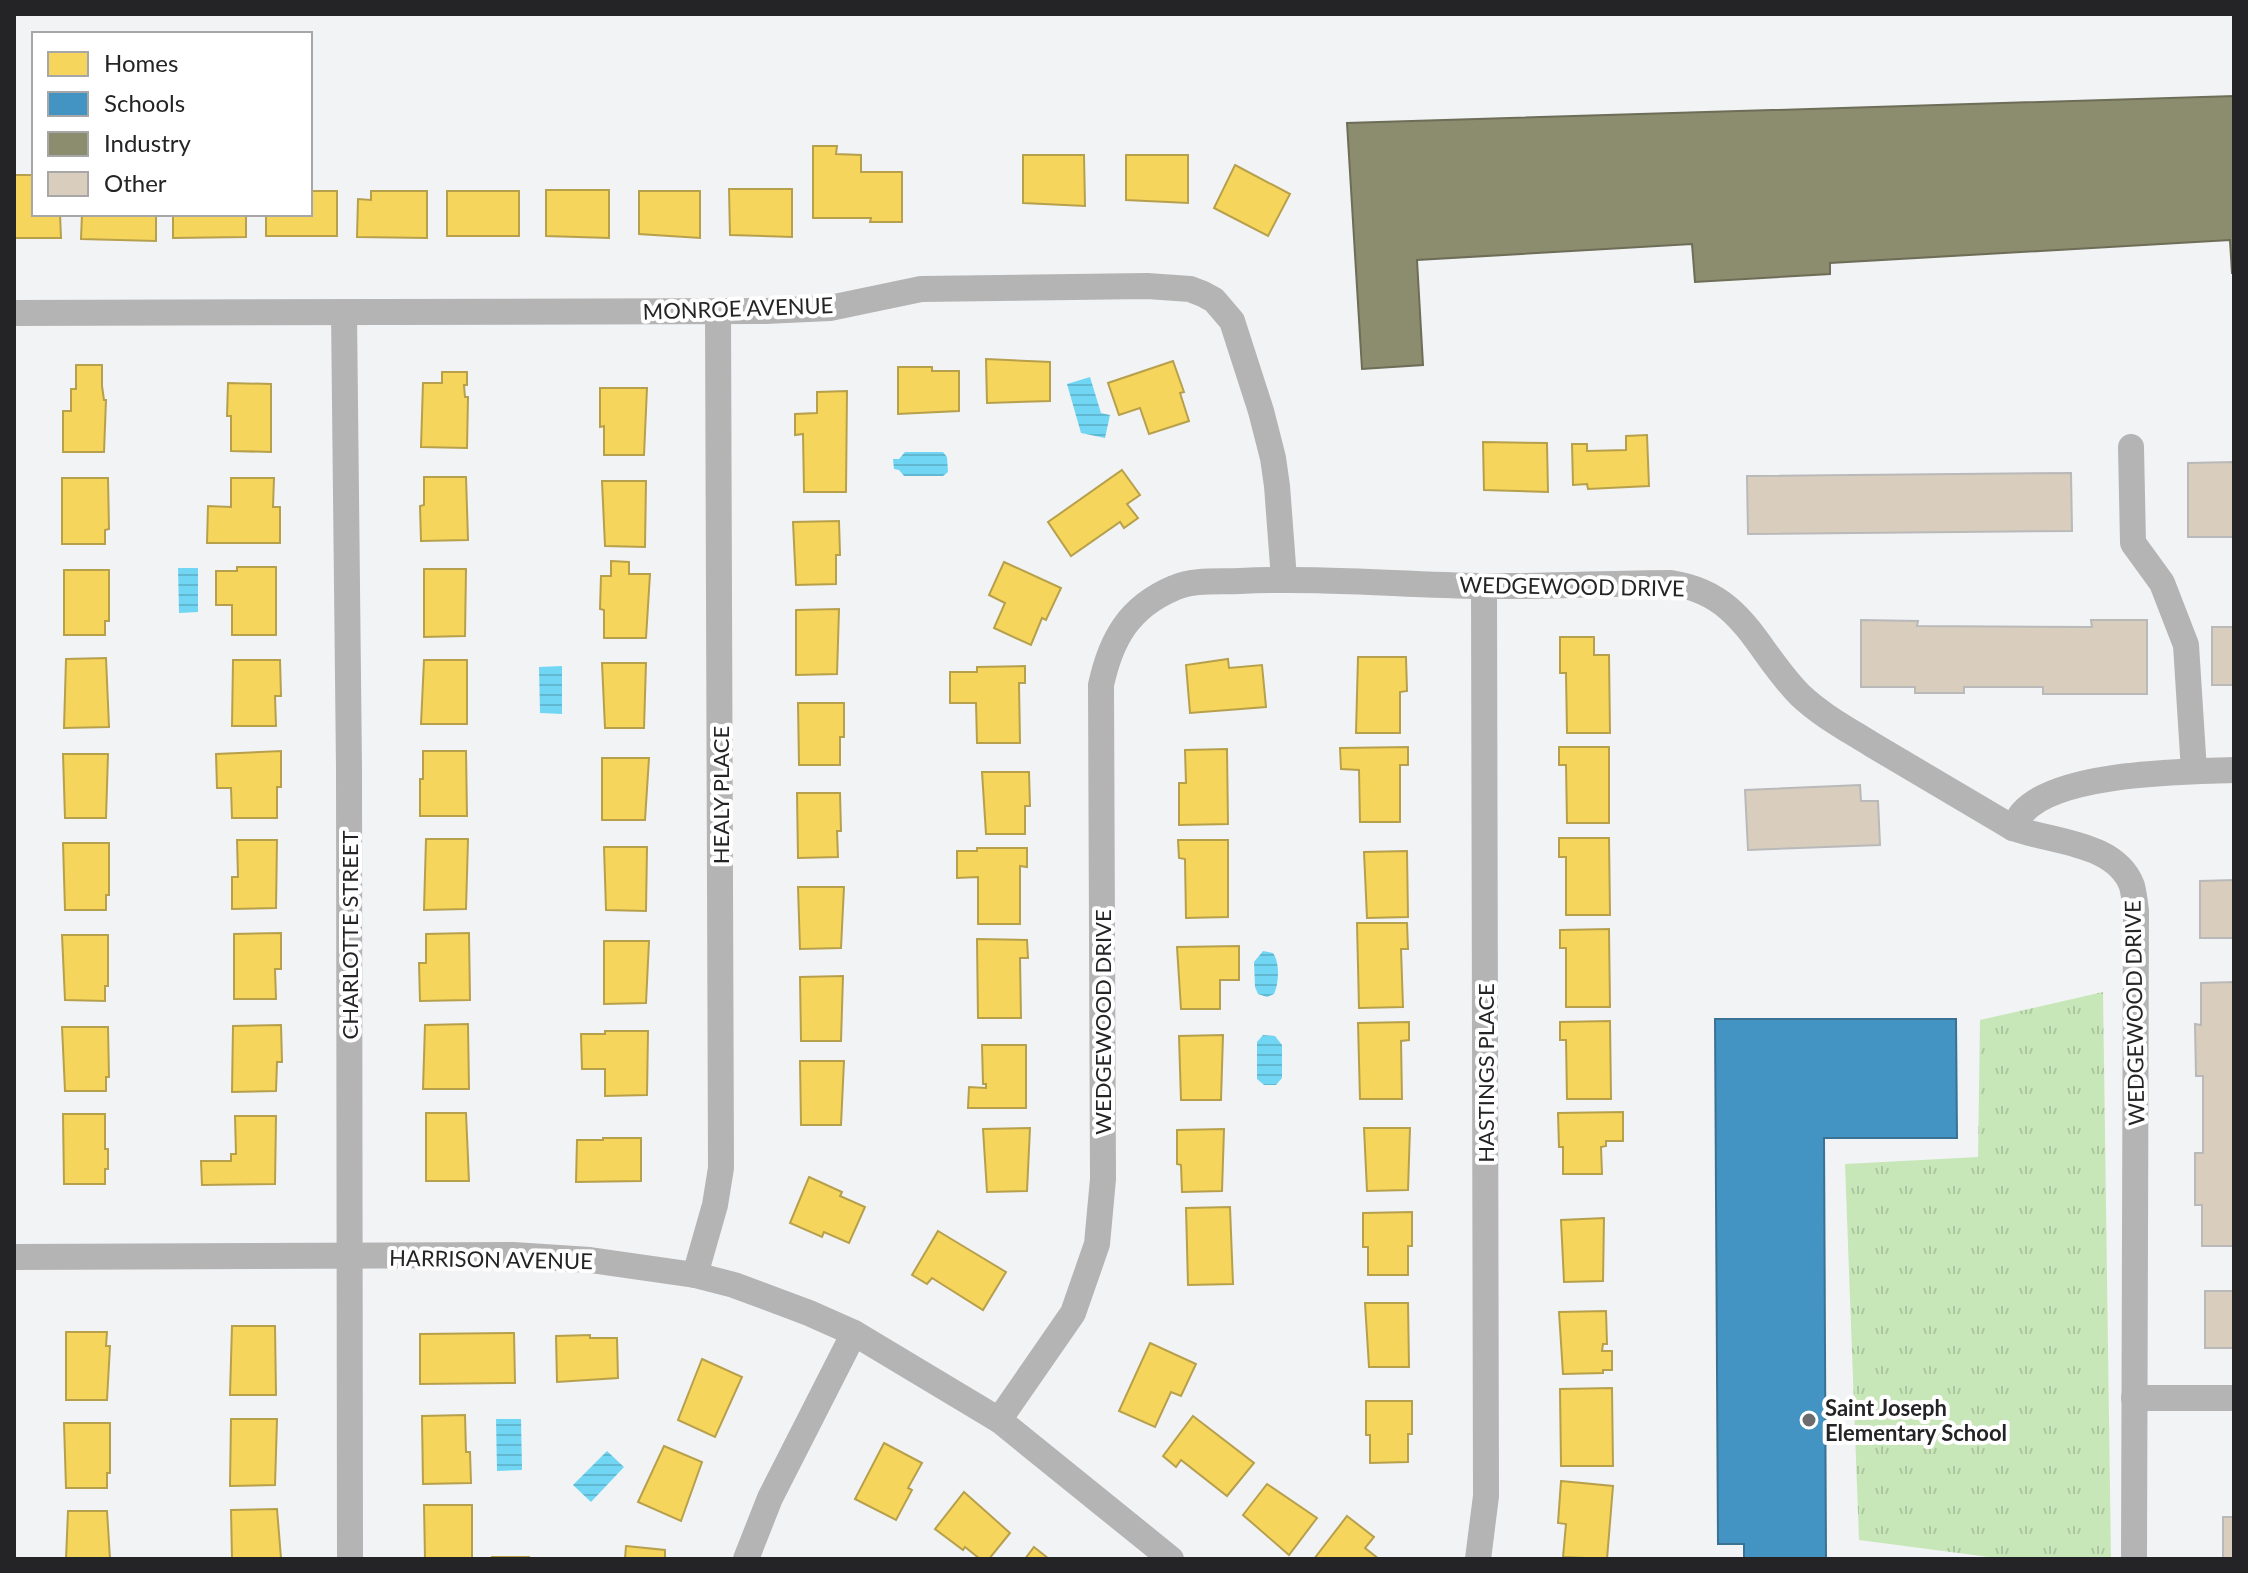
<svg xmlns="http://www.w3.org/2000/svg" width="2248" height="1573" font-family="Lato,sans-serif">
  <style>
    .grass { fill: url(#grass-tufts) }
    .water { fill: url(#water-rules) }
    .homes { fill: #f6d55c; stroke: #b7a04c; stroke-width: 2 }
    .schools { fill: #4393c3; stroke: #3a7294; stroke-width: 2 }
    .industry { fill: #8c8c6e; stroke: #6d6d58; stroke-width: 2 }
    .building { fill: #d9cebd; stroke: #b9b9b9; stroke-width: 2 }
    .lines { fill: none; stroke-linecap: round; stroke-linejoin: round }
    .minor { stroke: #b5b4b4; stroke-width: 26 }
    .poi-dot { fill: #6c6c6e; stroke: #fff; stroke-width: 3 }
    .labels { text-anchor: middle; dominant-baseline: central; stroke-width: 8; stroke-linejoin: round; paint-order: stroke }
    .street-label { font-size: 22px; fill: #242426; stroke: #fff }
    .poi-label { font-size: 22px; font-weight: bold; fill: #242426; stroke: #fff; text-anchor: start }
  </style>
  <defs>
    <pattern id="grass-tufts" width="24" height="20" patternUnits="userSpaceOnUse" patternTransform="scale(2)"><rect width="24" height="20" fill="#c8e7b9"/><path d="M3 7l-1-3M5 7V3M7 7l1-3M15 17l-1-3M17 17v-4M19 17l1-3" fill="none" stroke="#acc69f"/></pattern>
    <pattern id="water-rules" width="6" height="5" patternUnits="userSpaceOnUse" patternTransform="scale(2)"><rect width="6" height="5" fill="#71d6f3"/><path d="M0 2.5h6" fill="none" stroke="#62b8d0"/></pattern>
  </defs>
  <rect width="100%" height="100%" fill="#f2f3f5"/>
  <polygon class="grass" points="2103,992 2111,1559 2004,1559 1859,1540 1845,1164 1978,1157 1980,1020"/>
  <g class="water">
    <polygon points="1090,377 1101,413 1110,415 1105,438 1081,433 1067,384"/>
    <polygon points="905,452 943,452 947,457 948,472 943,476 904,476 899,470 894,469 893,459 899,459"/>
    <polygon points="178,568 198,568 198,612 179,613"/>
    <polygon points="562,666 562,714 540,713 539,667"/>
    <path d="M1263 951 1273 953C1280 963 1279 983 1274 994L1267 997 1258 994 1255 987 1254 962Z"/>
    <polygon points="1263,1035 1275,1036 1282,1045 1282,1078 1276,1085 1264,1085 1257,1079 1257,1042"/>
    <polygon points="496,1419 521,1419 522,1470 497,1471"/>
    <polygon points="607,1451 624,1467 591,1502 573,1485"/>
  </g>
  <g class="homes">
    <polygon points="813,146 837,146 836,154 861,155 861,172 902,172 902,222 870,222 871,218 813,218"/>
    <polygon points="1023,155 1084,155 1085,206 1023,203"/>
    <polygon points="1126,155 1188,155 1188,203 1126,200"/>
    <polygon points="1235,165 1290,194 1268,236 1214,208"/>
    <polygon points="14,175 34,175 34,214 60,214 61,238 14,238"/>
    <polygon points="729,189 792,189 792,237 730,235"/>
    <polygon points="546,190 609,190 609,238 546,236"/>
    <polygon points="310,191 337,191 337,236 266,236 266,214 310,214"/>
    <polygon points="371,191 427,191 427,238 357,237 358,199 371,200"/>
    <rect x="447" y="191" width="72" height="45"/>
    <polygon points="639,191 700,191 700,238 639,234"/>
    <polygon points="82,214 156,214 156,241 81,239"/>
    <polygon points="173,214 246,214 246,237 173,238"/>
    <polygon points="986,359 1050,362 1050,401 987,403"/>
    <polygon points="1173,361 1184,392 1180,393 1189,421 1149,434 1140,408 1119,415 1108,383"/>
    <polygon points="76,365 102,365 102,386 104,400 106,400 104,452 63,452 63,411 71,411 71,389 76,389"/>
    <polygon points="898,367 932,367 932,371 959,371 959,411 898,414"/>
    <polygon points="442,372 467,372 467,385 464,385 465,397 468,397 467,448 421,447 423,383 442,383"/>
    <polygon points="228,383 271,384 271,452 231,451 231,416 227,416"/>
    <polygon points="600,388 647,388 644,455 604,455 604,426 600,427"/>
    <polygon points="847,391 846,492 804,492 803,434 795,435 795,414 817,413 817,392"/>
    <polygon points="1647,435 1649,486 1588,489 1587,484 1573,485 1572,444 1587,444 1587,451 1626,450 1626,436"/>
    <polygon points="1483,442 1547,443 1548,492 1484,490"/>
    <polygon points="1122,470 1140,495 1127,504 1138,518 1124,528 1120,522 1071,556 1048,522"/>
    <polygon points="424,477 466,477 468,540 421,541 420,506 424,505"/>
    <polygon points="62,478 108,478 109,529 105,530 105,544 62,544"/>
    <polygon points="231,478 274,478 273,507 280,507 280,543 207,543 208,506 231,507"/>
    <polygon points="602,481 646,481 645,547 605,546"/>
    <polygon points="839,521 840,555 836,555 836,584 796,585 793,522"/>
    <polygon points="611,561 629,562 629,574 650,574 646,638 604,638 604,610 600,609 601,576 611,576"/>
    <polygon points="1004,562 1061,588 1046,620 1042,618 1031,645 994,628 1005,603 989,595"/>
    <polygon points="237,567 276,567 276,635 232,635 232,605 216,605 216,571 237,571"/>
    <polygon points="424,569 466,569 465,636 424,637"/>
    <polygon points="64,570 109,570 109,621 105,621 105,635 64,635"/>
    <polygon points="839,609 837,674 796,675 796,610"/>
    <polygon points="1560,637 1594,637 1594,655 1609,655 1610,733 1567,733 1566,673 1560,673"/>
    <polygon points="1358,657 1406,657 1407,691 1400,692 1400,733 1356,733"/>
    <polygon points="106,658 109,727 64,728 66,659"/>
    <polygon points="1228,659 1229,668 1262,665 1266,707 1190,713 1186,665"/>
    <polygon points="233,660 280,660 281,696 275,696 276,726 232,726"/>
    <polygon points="424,660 467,660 467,724 421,724"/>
    <polygon points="602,663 646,663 644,728 605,728"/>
    <polygon points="1025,666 1025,683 1019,683 1020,743 977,743 976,703 950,703 950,672 977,672 977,667"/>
    <polygon points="798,703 844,703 844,737 840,737 840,765 799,765"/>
    <polygon points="1408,747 1408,765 1400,765 1400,822 1360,822 1359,770 1341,769 1340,748"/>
    <polygon points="1559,747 1609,747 1609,823 1567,823 1566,765 1559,765"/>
    <polygon points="1227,749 1228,824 1179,825 1179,783 1186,783 1185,750"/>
    <polygon points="281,751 281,787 277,787 277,818 232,818 231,788 217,788 216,754"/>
    <polygon points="423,751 466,751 467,816 420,816 420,779 423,779"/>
    <polygon points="63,754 108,754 106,818 65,818"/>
    <polygon points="602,758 649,758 645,820 602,820"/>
    <polygon points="982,772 1029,772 1030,806 1025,806 1025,834 986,834"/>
    <polygon points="797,793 840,793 841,831 837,831 838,857 798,858"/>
    <polygon points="1559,838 1609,838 1610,915 1566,915 1566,857 1559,857"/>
    <polygon points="426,839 468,839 466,909 424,910"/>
    <polygon points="237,840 277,840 276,908 232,909 232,877 238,877"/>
    <polygon points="1178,840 1228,840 1228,917 1186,918 1185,859 1179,858"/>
    <polygon points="63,843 109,843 109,895 106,895 106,910 65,910"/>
    <polygon points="604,847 647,847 646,911 606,910"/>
    <polygon points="977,848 1027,848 1027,867 1020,866 1020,924 978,924 978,877 957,878 957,851 977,851"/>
    <polygon points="1407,851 1408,917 1367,918 1364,852"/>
    <polygon points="798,887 844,887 841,948 800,949"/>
    <polygon points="1357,923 1407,923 1408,949 1401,949 1403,1007 1359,1008"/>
    <polygon points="1609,929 1610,1007 1566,1007 1566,948 1560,948 1560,930"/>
    <polygon points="281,933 281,969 275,969 276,999 234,999 234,934"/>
    <polygon points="469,933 470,1000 420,1001 419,963 426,963 426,934"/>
    <polygon points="62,935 108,935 108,986 105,986 105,1001 65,1000"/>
    <polygon points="977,939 1027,940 1028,958 1020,958 1021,1018 978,1018"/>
    <polygon points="604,941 649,941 646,1003 604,1004"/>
    <polygon points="1239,946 1239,980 1220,980 1220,1009 1181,1009 1177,947"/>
    <polygon points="843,976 841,1041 801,1041 800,977"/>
    <polygon points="1610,1021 1611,1099 1567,1099 1566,1040 1560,1040 1560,1022"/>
    <polygon points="1409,1022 1409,1040 1401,1041 1402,1099 1360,1099 1358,1023"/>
    <polygon points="468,1024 469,1089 423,1089 425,1025"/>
    <polygon points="281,1025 282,1062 277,1062 276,1091 232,1092 233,1026"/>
    <polygon points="62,1027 108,1027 109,1077 106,1077 106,1091 65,1091"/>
    <polygon points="605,1031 648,1031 647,1095 605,1096 605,1069 582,1069 581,1034 605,1034"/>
    <polygon points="1223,1035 1221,1100 1181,1100 1179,1036"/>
    <polygon points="982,1045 1026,1045 1026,1108 968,1108 969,1087 986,1088 986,1084 983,1084"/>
    <polygon points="800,1061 844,1061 841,1125 801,1125"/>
    <polygon points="1623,1112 1623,1141 1606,1141 1606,1146 1601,1147 1602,1174 1563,1174 1563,1147 1559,1147 1558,1113"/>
    <polygon points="426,1113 466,1113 469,1181 426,1181"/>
    <polygon points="63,1114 105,1114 105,1149 108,1149 108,1169 105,1169 105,1184 64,1184"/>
    <polygon points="235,1116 276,1116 275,1184 202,1185 201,1161 231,1161 231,1154 236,1154"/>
    <polygon points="1030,1128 1027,1191 987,1192 983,1129"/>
    <polygon points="1364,1128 1410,1128 1408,1190 1367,1191"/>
    <polygon points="1224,1129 1222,1191 1182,1192 1181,1165 1177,1164 1177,1130"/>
    <polygon points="603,1138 641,1138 641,1181 576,1182 577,1140 603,1140"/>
    <polygon points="809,1177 842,1192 840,1196 865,1207 849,1243 824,1232 822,1237 790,1223"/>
    <polygon points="1230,1207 1233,1284 1188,1285 1186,1208"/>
    <polygon points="1412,1212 1412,1246 1408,1246 1408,1275 1368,1275 1368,1247 1363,1247 1363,1213"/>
    <polygon points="1604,1218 1603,1281 1564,1282 1561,1220"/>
    <polygon points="938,1231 1006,1272 983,1310 932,1278 927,1284 912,1275"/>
    <polygon points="1365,1303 1408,1303 1409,1367 1369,1367"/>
    <polygon points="1606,1311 1607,1344 1603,1344 1602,1351 1612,1351 1612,1370 1603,1370 1603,1373 1563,1374 1559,1312"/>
    <polygon points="232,1326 275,1326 276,1395 230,1395"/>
    <polygon points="66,1332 107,1332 106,1346 110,1346 107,1400 66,1400"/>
    <polygon points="514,1333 515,1383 420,1384 420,1334"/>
    <polygon points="590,1335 590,1338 617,1338 618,1378 557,1382 556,1336"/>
    <polygon points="1150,1343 1196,1364 1181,1396 1171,1392 1155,1427 1119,1411"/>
    <polygon points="702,1359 742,1377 715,1437 678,1420"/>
    <polygon points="1612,1388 1613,1466 1561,1466 1560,1389"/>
    <polygon points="1366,1401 1412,1401 1412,1434 1408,1434 1408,1462 1370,1463 1370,1435 1366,1435"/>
    <polygon points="465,1415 466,1452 470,1452 471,1483 423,1484 422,1416"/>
    <polygon points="1193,1416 1254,1463 1227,1496 1181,1460 1176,1467 1163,1456"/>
    <polygon points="231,1419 277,1419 275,1485 230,1486"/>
    <polygon points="64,1423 110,1423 110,1473 107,1473 107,1488 66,1488"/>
    <polygon points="884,1443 922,1463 908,1488 912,1490 896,1520 855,1499"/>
    <polygon points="664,1446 702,1462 681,1521 638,1502"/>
    <polygon points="1561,1481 1613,1486 1607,1559 1563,1557 1566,1524 1558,1523"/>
    <polygon points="1267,1484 1317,1518 1289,1555 1243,1515"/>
    <polygon points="964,1492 1010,1533 989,1559 980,1559 965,1547 963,1550 935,1529"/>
    <polygon points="424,1505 472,1505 472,1559 425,1559"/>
    <polygon points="277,1509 281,1558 232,1559 231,1510"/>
    <polygon points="68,1511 107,1511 110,1559 66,1559"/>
    <polygon points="1347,1516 1374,1537 1365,1548 1379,1559 1314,1559"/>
    <polygon points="626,1546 665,1550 665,1559 625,1559"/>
    <polygon points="1034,1547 1049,1559 1025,1559"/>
    <rect x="492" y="1557" width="37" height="2"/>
  </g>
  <polygon class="schools" points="1715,1019 1956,1019 1957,1138 1824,1138 1826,1559 1744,1559 1744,1544 1718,1544"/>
  <polygon class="industry" points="2234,96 2234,273 2232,273 2230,240 1830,263 1830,274 1695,282 1692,244 1417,260 1423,365 1362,369 1347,123"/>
  <g class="building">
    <polygon points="2234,462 2234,537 2188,537 2188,463"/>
    <polygon points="2071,473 2072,531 1748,534 1747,476"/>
    <polygon points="1861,620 1918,621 1917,626 2092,627 2091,620 2147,620 2147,694 2043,694 2043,687 1964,687 1964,693 1915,693 1915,687 1861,687"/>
    <rect x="2212" y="627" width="22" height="58"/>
    <polygon points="1860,785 1861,801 1878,801 1880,845 1748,850 1745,790"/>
    <polygon points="2234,880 2234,938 2200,938 2200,881"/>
    <polygon points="2234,982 2234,1246 2202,1246 2202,1205 2195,1205 2195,1153 2203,1153 2203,1076 2196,1076 2195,1024 2201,1025 2201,983"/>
    <rect x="2205" y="1291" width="29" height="57"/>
    <rect x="2223" y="1517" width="11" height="42"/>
  </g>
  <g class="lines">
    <g class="minor">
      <polyline points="344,312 349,768 350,1559"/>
      <polyline points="14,313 765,311 830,308 921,289 1147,286 1190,289 1203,294 1214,300 1232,321 1261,411 1273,458 1277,486 1284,579"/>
      <polyline points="2131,447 2133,543 2162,583 2186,645 2194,771"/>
      <path d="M2013 828C2016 823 2019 816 2023 812 2059 772 2182 772 2234 770"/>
      <polyline points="14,1257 513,1255 590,1260 695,1275 734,1285 809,1313 854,1333 999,1420 1171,1559"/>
      <polyline points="695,1275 715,1205 721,1168 718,311"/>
      <polyline points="2134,1398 2234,1398"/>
      <path d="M999 1420 1073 1313 1097 1244 1103 1179 1101 685C1111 639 1129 607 1174 588 1194 579 1219 582 1240 581 1321 577 1402 585 1483 586 1546 587 1609 583 1671 583 1744 594 1755 650 1800 695 1821 715 1847 729 1871 744 1918 772 1965 800 2013 828 2051 842 2116 842 2132 886 2134 894 2135 903 2136 911L2134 1559"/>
      <polyline points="746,1559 770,1498 854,1333"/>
      <polyline points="1478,1559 1486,1496 1484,586"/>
    </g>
  </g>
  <circle class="poi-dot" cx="1809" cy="1420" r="8"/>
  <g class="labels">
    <g class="street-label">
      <text transform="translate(738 308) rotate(-2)">MONROE AVENUE</text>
      <text transform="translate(1572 586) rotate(1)">WEDGEWOOD DRIVE</text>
      <text transform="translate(720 795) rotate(-90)">HEALY PLACE</text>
      <text transform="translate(349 935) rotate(-90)">CHARLOTTE STREET</text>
      <text transform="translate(2134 1013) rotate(-91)">WEDGEWOOD DRIVE</text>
      <text transform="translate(1102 1022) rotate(-90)">WEDGEWOOD DRIVE</text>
      <text transform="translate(1485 1073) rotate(-90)">HASTINGS PLACE</text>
      <text transform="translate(491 1259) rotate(1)">HARRISON AVENUE</text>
    </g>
    <g class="poi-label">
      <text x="1825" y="1407">Saint Joseph<tspan x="1825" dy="25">Elementary School</tspan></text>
    </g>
  </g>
  <rect width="2248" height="1573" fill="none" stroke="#242426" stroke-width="32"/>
  <rect x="32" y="32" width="280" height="184" fill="#ffffff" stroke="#a7a7a8" stroke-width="2"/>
  <rect x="48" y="52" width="40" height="24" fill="#f6d55c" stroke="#a7a7a8" stroke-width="2"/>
  <text x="104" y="72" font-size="24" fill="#242426">Homes</text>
  <rect x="48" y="92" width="40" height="24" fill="#4393c3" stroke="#a7a7a8" stroke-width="2"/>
  <text x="104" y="112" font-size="24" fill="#242426">Schools</text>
  <rect x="48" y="132" width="40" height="24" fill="#8c8c6e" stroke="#a7a7a8" stroke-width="2"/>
  <text x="104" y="152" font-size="24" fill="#242426">Industry</text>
  <rect x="48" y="172" width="40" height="24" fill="#d9cebd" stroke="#a7a7a8" stroke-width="2"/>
  <text x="104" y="192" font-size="24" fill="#242426">Other</text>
</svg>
